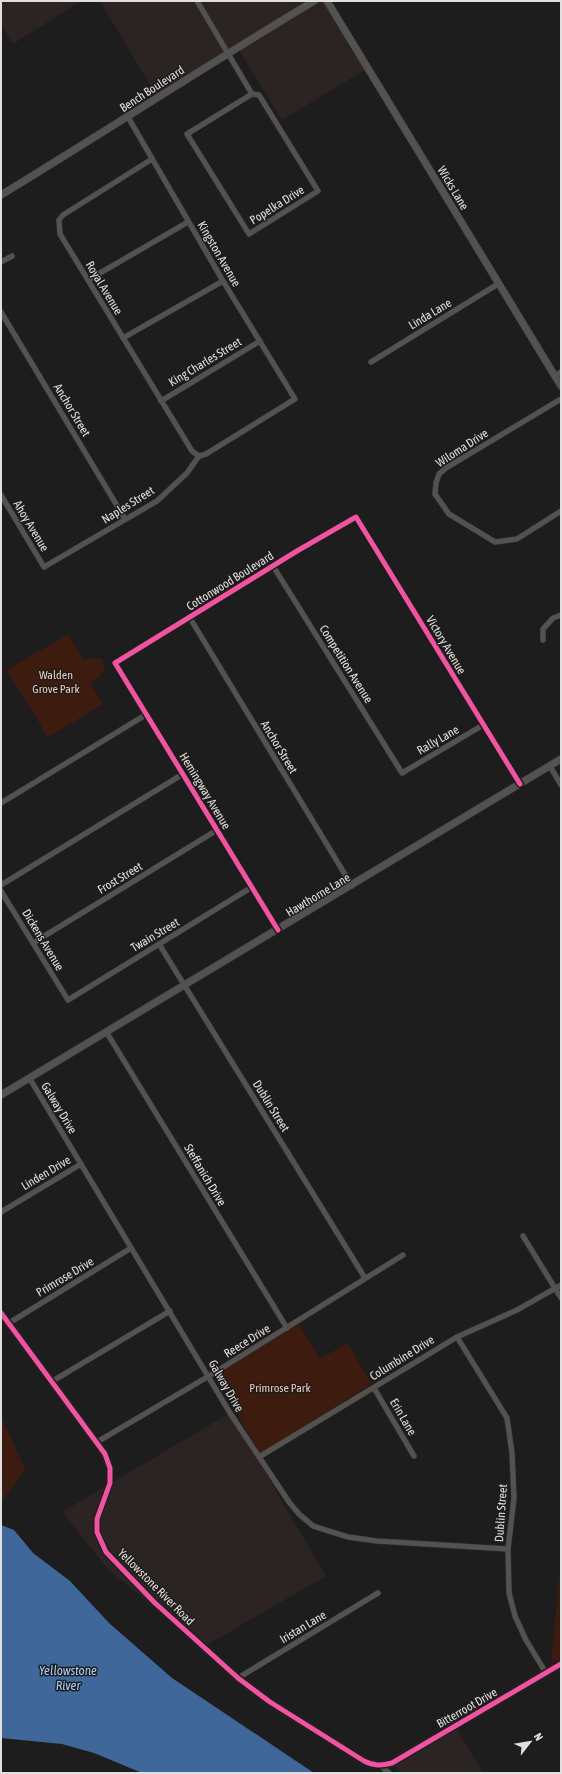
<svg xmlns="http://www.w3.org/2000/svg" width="562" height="1774" font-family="'Asap Condensed',sans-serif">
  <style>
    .built { fill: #2c2422 }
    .green { fill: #3d1c0f }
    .water { fill: #3f679a }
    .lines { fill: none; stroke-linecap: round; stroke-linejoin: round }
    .minor-casing { stroke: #3b3a3a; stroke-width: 6 }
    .tertiary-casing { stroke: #3b3a3a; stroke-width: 8 }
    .secondary-casing { stroke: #3b3a3a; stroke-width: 8 }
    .minor { stroke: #535251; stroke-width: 5 }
    .tertiary { stroke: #535251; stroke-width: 7 }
    .secondary { stroke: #535251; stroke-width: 7 }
    .cycleway-casing { stroke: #1f1d1c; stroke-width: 8 }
    .cycleway { stroke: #f153a3; stroke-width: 5 }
    .labels { text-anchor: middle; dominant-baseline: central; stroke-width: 3; stroke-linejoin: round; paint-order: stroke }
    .street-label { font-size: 12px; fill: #e1dfdf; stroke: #1f1d1c }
    .park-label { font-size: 12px; fill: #f3c9b9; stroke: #1f1d1c }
    .water-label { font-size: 13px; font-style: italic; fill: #a9cefe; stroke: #1f1d1c }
  </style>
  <rect width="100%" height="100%" fill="#1e1d1d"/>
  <g class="built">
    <polygon points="1,1 81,1 13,44 1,24"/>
    <polygon points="100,1 327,1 368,68 282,120 237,47 158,98"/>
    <polygon points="230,1413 326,1576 203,1647 108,1569 62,1512"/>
    <polygon points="455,1726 483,1773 402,1773 392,1763"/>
  </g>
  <g class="green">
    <polygon points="68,634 83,660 101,658 105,670 91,684 103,704 48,737 7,670"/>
    <polygon points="299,1324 320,1359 347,1343 372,1384 260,1454 216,1375"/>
    <polygon points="1,1416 25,1469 2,1501 1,1501"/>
    <polygon points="561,1559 561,1658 551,1664"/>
  </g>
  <polygon class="water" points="1,1525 14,1530 33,1553 70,1581 109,1623 172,1678 314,1773 142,1773 94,1753 62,1744 1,1738"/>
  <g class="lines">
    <g class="minor-casing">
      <g id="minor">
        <polyline points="197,1 252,94 259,95 318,191 249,234 187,134 252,94"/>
        <polyline points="152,159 63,215 59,220 60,234 192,451 199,456"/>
        <polyline points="1,262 12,256"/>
        <polyline points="88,280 188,222"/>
        <polyline points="1,312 125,519"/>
        <polyline points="123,338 223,281"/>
        <polyline points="371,362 498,284"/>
        <polyline points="555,376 561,372"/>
        <polyline points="561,399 446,468 439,474 436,483 435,494 449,514 495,542 517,539 561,511"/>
        <polyline points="161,401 260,341"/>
        <polyline points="1,495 44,567 157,501 187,473 199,456 206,454 295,399 223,281 128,117"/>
        <polyline points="273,566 402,773 483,725"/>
        <polyline points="190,618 352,886"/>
        <polyline points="543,640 543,629 553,618 561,615"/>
        <polyline points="550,766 561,785"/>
        <polyline points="1,803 147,714"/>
        <polyline points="1,885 183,774"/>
        <polyline points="1,891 68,1000 252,887"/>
        <polyline points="278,930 115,663 297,551 356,517 520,784"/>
        <polyline points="33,943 217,830"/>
        <polyline points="159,944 365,1278"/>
        <polyline points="107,1033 287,1328"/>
        <polyline points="30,1079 230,1413 289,1502 299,1514 313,1526 348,1537 377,1541 508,1549"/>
        <polyline points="1,1212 81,1164"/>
        <polyline points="523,1236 561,1298"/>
        <polyline points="9,1323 131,1248"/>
        <polyline points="457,1337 507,1418 512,1453 514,1498 508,1549 509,1593 515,1616 526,1640 546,1673"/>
        <polyline points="51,1382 170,1311"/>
        <polyline points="374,1388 414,1456"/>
        <polyline points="97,1442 209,1376 403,1255"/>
        <polyline points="259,1457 457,1337 517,1310 561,1285"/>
        <polyline points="238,1678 378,1593"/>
        <polyline points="381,1766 389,1773"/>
      </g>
    </g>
    <g class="tertiary-casing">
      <g id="tertiary">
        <polyline points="327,1 561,386"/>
        <polyline points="1,1095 561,759"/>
        <path d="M1 1313 105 1454 110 1468V1483L97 1519V1532L106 1552 155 1603 238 1678 270 1702 364 1761C374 1766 381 1766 392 1763L561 1664"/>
      </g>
    </g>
    <g class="secondary-casing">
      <path id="secondary" d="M1 195C106 131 209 64 314 1"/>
    </g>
    <use href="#minor" class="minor"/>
    <use href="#tertiary" class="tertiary"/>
    <use href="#secondary" class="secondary"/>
    <g class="cycleway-casing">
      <g id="cycleway">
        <polyline points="278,930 115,663 297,551 356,517 520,784"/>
        <path d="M1 1313 105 1454 110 1468V1483L97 1519V1532L106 1552 155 1603 238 1678 270 1702 364 1761C374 1766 381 1766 392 1763L561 1664"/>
      </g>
    </g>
    <use href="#cycleway" class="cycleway"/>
  </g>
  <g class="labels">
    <g class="street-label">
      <text transform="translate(152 89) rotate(-33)">Bench Boulevard</text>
      <text transform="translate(453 188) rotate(59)">Wicks Lane</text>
      <text transform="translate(277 205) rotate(-32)">Popelka Drive</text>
      <text transform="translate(219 254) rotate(60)">Kingston Avenue</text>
      <text transform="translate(104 288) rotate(59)">Royal Avenue</text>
      <text transform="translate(430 314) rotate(-31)">Linda Lane</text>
      <text transform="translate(205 362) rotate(-31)">King Charles Street</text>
      <text transform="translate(72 410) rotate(59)">Anchor Street</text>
      <text transform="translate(462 448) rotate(-33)">Wiloma Drive</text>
      <text transform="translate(128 505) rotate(-32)">Naples Street</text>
      <text transform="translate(31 526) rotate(59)">Ahoy Avenue</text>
      <text transform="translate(230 581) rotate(-32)">Cottonwood Boulevard</text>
      <text transform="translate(446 645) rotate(59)">Victory Avenue</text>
      <text transform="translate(346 664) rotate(58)">Competition Avenue</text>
      <text transform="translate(438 740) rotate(-30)">Rally Lane</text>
      <text transform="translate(279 747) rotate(59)">Anchor Street</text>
      <text transform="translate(205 791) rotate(59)">Hemingway Avenue</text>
      <text transform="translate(120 878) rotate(-31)">Frost Street</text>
      <text transform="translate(318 895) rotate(-31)">Hawthorne Lane</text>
      <text transform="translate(155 935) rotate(-31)">Twain Street</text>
      <text transform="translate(43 940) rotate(59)">Dickens Avenue</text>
      <text transform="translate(271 1106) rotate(58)">Dublin Street</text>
      <text transform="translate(59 1108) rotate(59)">Galway Drive</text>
      <text transform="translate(46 1173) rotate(-31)">Linden Drive</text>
      <text transform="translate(205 1175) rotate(59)">Steffanich Drive</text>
      <text transform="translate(65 1277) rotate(-31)">Primrose Drive</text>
      <text transform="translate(247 1341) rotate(-32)">Reece Drive</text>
      <text transform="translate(402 1358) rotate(-32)">Columbine Drive</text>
      <text transform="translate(226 1386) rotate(60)">Galway Drive</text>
      <text transform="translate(403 1417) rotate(60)">Erin Lane</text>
      <text transform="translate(501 1513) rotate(-86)">Dublin Street</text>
      <text transform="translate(156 1587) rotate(45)">Yellowstone River Road</text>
      <text transform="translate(303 1627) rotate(-31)">Iristan Lane</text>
      <text transform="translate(467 1708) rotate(-30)">Bitterroot Drive</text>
    </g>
    <g class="park-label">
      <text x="56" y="675">Walden<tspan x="56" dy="14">Grove Park</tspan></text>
      <text x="280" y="1388">Primrose Park</text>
    </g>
    <g class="water-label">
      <text x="68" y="1670">Yellowstone<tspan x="68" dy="15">River</tspan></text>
    </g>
  </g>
  <rect width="562" height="1774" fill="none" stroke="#e1dfdf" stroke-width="4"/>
  <g transform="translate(530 1742) rotate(59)" stroke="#1f1d1c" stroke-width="3" paint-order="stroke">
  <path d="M0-3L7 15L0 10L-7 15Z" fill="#e1dfdf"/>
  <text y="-6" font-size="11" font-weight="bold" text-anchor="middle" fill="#e1dfdf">N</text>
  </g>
</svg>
